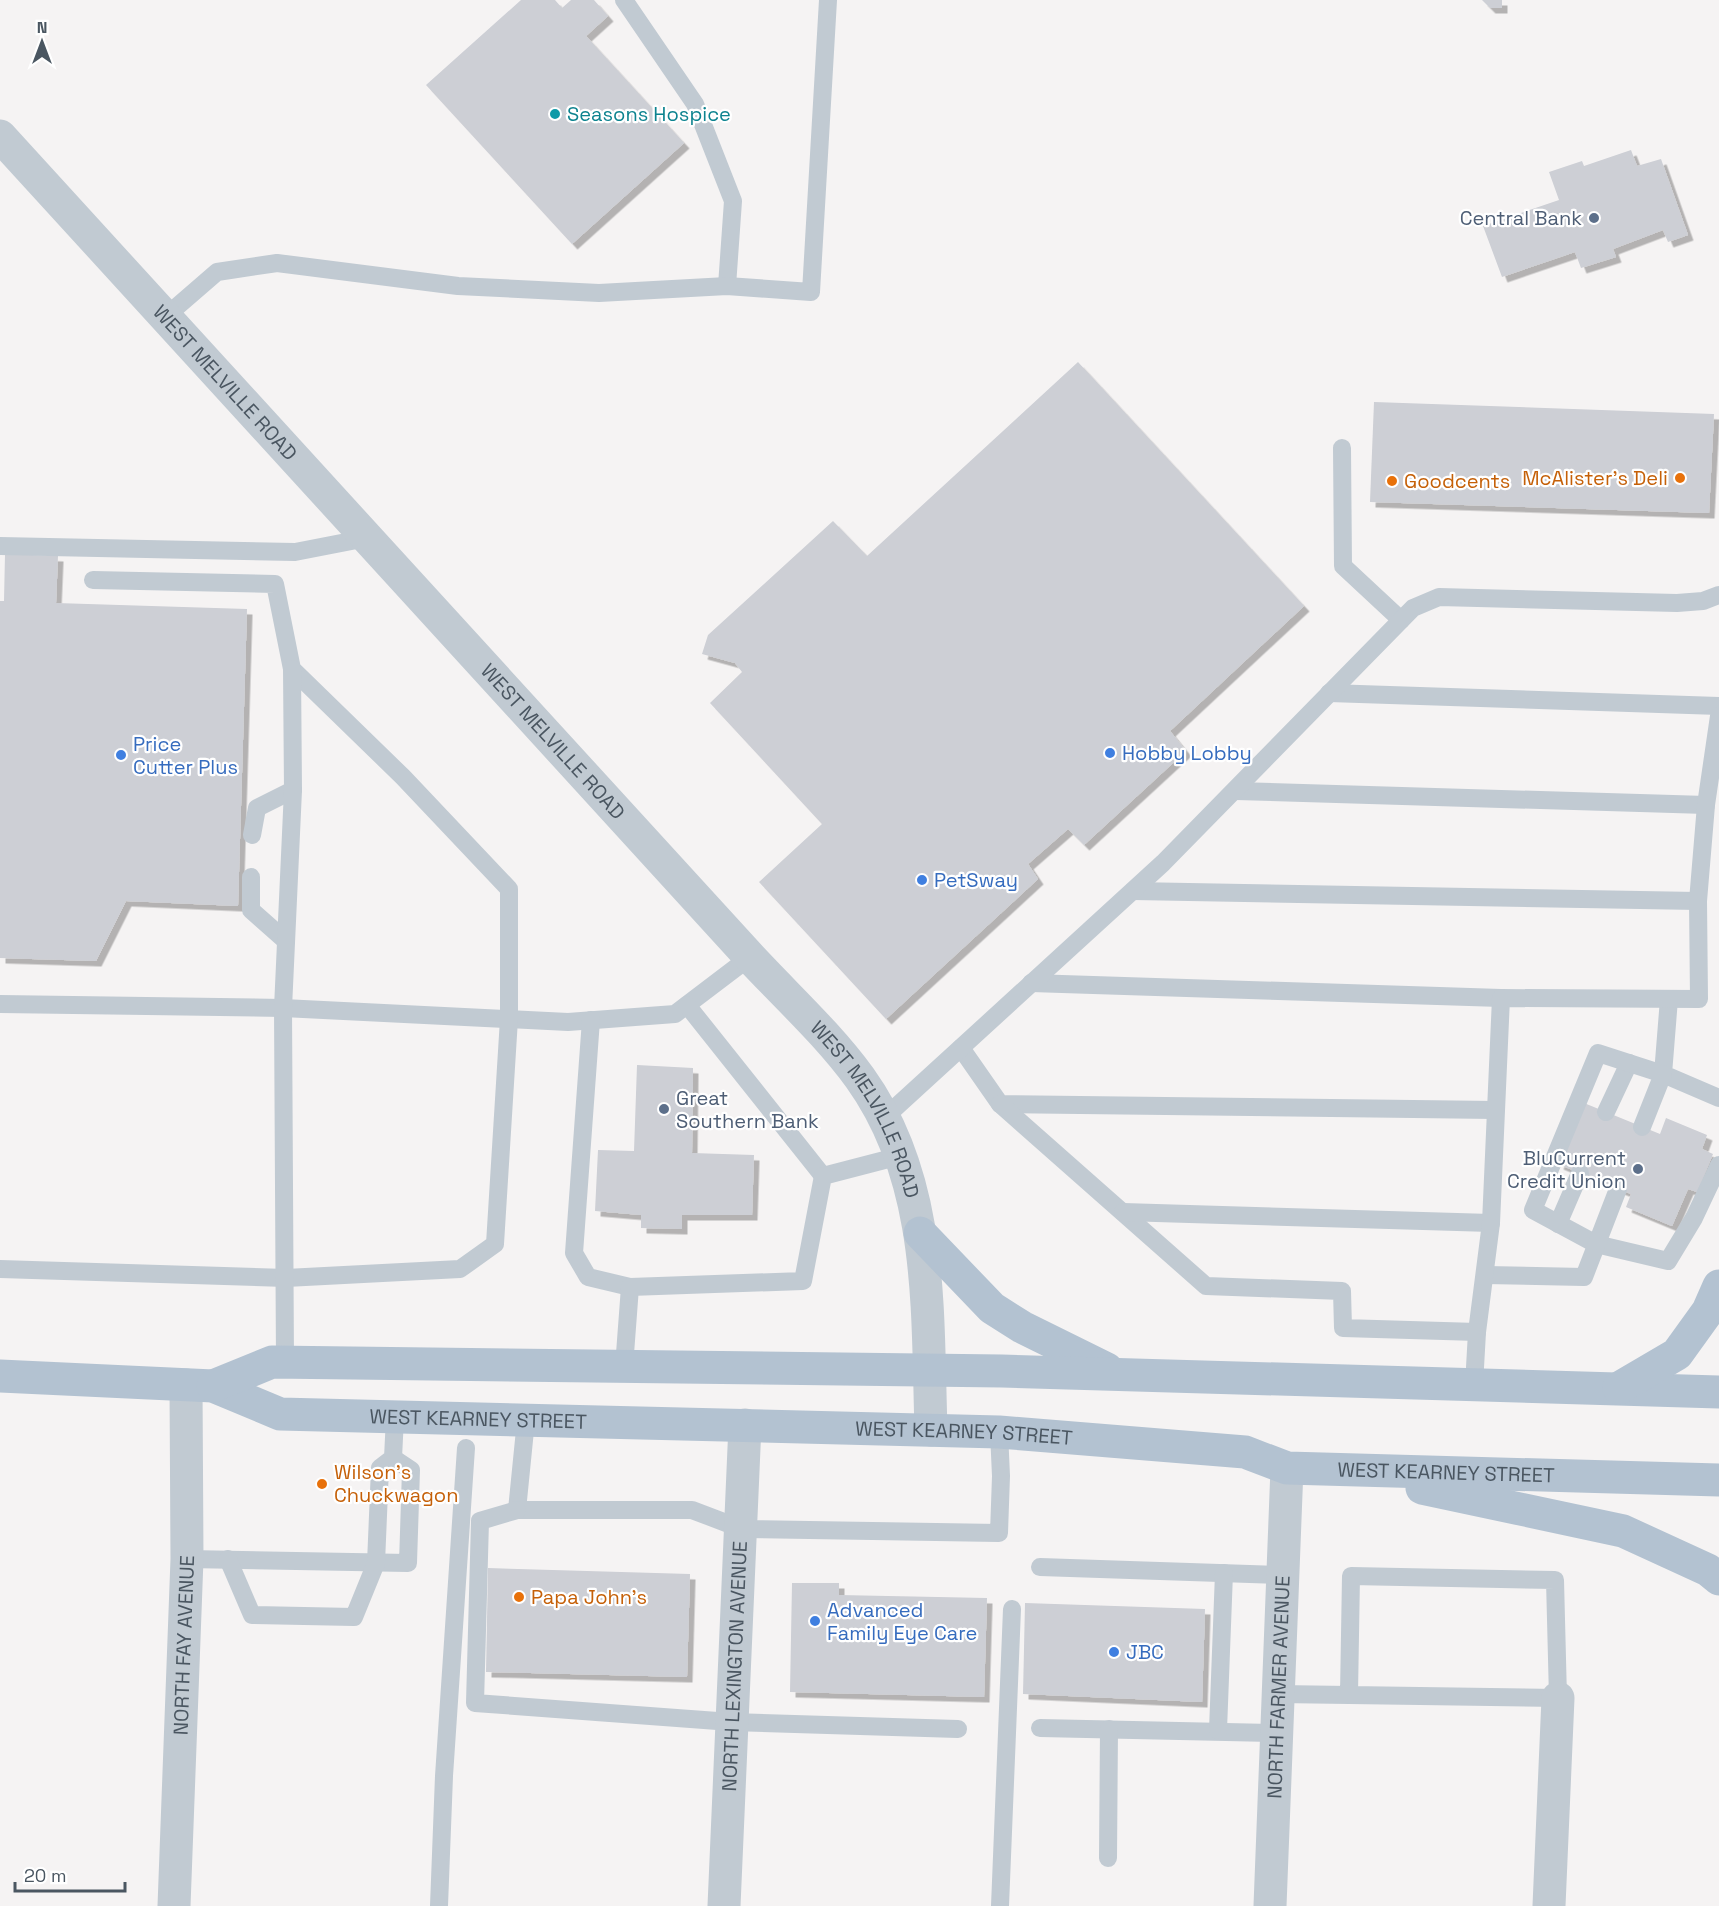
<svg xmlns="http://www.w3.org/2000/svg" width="1719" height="1906" font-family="'Space Grotesk',sans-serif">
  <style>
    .building { fill: #cdcfd5; filter: url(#shadow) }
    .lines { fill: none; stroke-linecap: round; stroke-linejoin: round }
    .service { stroke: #c1cad2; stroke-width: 18 }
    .minor { stroke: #c1cad2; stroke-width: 33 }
    .primary { stroke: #b3c2d1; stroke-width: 33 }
    .culture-dot { fill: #0f9aa8; stroke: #fff; stroke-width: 2 }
    .service-dot { fill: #5c6f8a; stroke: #fff; stroke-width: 2 }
    .food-dot { fill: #e8710a; stroke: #fff; stroke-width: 2 }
    .shop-dot { fill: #3f7fe0; stroke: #fff; stroke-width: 2 }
    .labels { text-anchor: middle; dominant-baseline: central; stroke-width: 4.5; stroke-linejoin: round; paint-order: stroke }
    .culture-label { font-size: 20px; fill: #0d838f; stroke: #fff; text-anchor: start }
    .service-label { font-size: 20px; fill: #4e5e75; stroke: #fff; text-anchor: end }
    .street-label { font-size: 20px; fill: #4a5661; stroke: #fff }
    .food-label { font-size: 20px; fill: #c56008; stroke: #fff; text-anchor: start }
    .shop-label { font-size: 20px; fill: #366cbe; stroke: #fff; text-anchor: start }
  </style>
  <defs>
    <filter id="shadow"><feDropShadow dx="5.5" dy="5.5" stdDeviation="0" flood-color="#0004"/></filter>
  </defs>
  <rect width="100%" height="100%" fill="#f5f3f3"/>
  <g class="building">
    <polygon points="521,0 555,0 562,8 571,0 594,0 608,16 586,36 684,143 572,244 426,85"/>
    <polygon points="1482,0 1502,0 1502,8 1490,8"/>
    <polygon points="1631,150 1637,166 1661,159 1688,235 1668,242 1663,230 1613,249 1616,257 1581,268 1575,252 1502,277 1483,226 1559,200 1549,172 1582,161 1584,166"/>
    <polygon points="1078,362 1304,606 1170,731 1186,751 1084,845 1068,829 1028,864 1038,879 886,1019 759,882 822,824 710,703 742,672 735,663 702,654 708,635 833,521 867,556"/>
    <polygon points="1374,402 1714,414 1709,513 1370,502"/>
    <polygon points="5,554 58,556 56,603 247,609 238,906 126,901 96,961 0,958 0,601 4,601"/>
    <polygon points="637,1065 693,1068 692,1153 754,1155 752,1215 682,1215 682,1229 641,1228 641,1215 595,1211 598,1150 634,1151"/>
    <polygon points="1584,1103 1660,1134 1666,1118 1707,1135 1702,1149 1713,1154 1697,1192 1688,1189 1672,1226 1626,1207 1631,1194 1558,1164"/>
    <polygon points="488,1568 690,1574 687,1677 486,1672"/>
    <polygon points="792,1583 839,1583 839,1595 987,1598 984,1697 790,1692"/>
    <polygon points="1025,1603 1205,1609 1202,1702 1023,1694"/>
  </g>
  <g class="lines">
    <g class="service">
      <polyline points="624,0 695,104 733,201 727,286"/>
      <polyline points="165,317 217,272 277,263 458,286 599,293 727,286 811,292 828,0"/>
      <polyline points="1342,448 1343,566 1401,620"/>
      <polyline points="0,546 295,552 367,538"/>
      <polyline points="1329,693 1719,706"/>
      <polyline points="1236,791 1706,805"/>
      <polyline points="252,835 257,808 293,790"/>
      <polyline points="251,877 251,910 286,941"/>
      <polyline points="1133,891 1698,901"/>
      <polyline points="1031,983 1501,998"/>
      <polyline points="1669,999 1663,1074 1719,1098"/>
      <polyline points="0,1004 283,1008 568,1022 675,1014 750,957"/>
      <polyline points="687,1005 823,1176"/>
      <polyline points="591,1020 574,1253 588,1277 630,1287"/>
      <polyline points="961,1048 1000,1104 1495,1110"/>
      <polyline points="1000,1104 1206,1286 1342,1291 1343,1328 1477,1332"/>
      <polyline points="1606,1112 1629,1063"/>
      <polyline points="884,1118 1163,863 1413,608 1439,597 1677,603 1703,601 1719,595"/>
      <polyline points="1642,1127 1663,1074 1598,1053 1533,1210 1596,1244 1668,1261 1694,1218 1719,1165"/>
      <polyline points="1123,1212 1491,1223"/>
      <polyline points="1558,1224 1580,1173"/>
      <polyline points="0,1269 286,1278 460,1269 495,1244 509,1019 509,889 403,777 292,669 275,584 93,580"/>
      <polyline points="1485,1275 1584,1277 1618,1189"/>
      <polyline points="285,1362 283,1008 293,790 292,669"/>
      <polyline points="624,1367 630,1287 803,1281 823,1176 900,1156"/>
      <polyline points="1474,1385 1477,1332 1491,1223 1501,998 1699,999 1698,901 1706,805 1719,716"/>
      <polyline points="526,1420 517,1510 692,1510 742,1529 999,1533 1001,1476 999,1432"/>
      <polyline points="517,1510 480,1521 475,1703 731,1722 958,1729"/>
      <polyline points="187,1559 408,1563 411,1470 393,1458"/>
      <polyline points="228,1559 252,1615 354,1617 376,1563 380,1468 393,1458 395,1417"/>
      <polyline points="1040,1567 1282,1575"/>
      <polyline points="1278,1694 1558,1698 1555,1580 1351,1576 1349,1694"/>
      <polyline points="1040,1728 1276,1733"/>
      <polyline points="1218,1730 1224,1573"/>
      <polyline points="1108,1858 1109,1729"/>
      <polyline points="439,1906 444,1776 466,1448"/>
      <polyline points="1000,1906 1012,1609"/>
    </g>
    <g class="minor">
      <path id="s1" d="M0 136 750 957C787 997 828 1034 860 1078 934 1181 927 1310 931 1430"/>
      <path id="s2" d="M174 1906 187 1559 186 1385"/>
      <path id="s3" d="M724 1906 745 1425"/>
      <path id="s4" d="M1270 1906 1287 1468"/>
      <polyline points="1549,1906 1558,1698"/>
    </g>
    <g class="primary">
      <polyline points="920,1233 992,1308 1022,1327 1107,1369"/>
      <path id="s5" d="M0 1376 213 1386 280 1414 999 1432 1245 1452 1287 1468 1719 1480"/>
      <polyline points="213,1386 272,1362 1002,1371 1719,1392"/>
      <polyline points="1619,1388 1677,1354 1708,1311 1719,1286"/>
      <polyline points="1422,1488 1623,1531 1708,1570 1719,1579"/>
    </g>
  </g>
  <circle class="culture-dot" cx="555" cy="114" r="6"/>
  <g class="service-dot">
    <circle cx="1594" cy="218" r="6"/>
    <circle cx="664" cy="1109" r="6"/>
    <circle cx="1638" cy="1169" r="6"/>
  </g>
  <g class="food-dot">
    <circle cx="1680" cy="478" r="6"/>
    <circle cx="1392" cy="481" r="6"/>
    <circle cx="322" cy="1484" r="6"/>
    <circle cx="519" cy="1597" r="6"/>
  </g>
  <g class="shop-dot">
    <circle cx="1110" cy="753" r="6"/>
    <circle cx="121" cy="755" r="6"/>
    <circle cx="922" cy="880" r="6"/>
    <circle cx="815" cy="1621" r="6"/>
    <circle cx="1114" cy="1652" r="6"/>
  </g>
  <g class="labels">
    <g class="culture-label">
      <text x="567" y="114">Seasons Hospice</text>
    </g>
    <g class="service-label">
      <text x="1582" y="218">Central Bank</text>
      <text x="676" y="1098" text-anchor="start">Great<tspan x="676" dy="23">Southern Bank</tspan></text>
      <text x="1626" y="1158">BluCurrent<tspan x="1626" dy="23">Credit Union</tspan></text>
    </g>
    <g class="street-label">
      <text stroke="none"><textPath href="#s1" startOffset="334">WEST MELVILLE ROAD</textPath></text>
      <text stroke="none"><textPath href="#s1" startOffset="820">WEST MELVILLE ROAD</textPath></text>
      <text stroke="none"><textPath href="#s1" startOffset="1306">WEST MELVILLE ROAD</textPath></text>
      <text stroke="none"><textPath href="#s5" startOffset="484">WEST KEARNEY STREET</textPath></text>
      <text stroke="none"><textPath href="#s5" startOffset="970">WEST KEARNEY STREET</textPath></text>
      <text stroke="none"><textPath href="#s5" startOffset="1456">WEST KEARNEY STREET</textPath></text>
      <text stroke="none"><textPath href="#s2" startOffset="261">NORTH FAY AVENUE</textPath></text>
      <text stroke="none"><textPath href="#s3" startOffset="240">NORTH LEXINGTON AVENUE</textPath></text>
      <text stroke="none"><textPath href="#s4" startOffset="219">NORTH FARMER AVENUE</textPath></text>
    </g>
    <g class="food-label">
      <text x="1668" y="478" text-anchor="end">McAlister's Deli</text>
      <text x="1404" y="481">Goodcents</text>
      <text x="334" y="1472">Wilson's<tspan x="334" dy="23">Chuckwagon</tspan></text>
      <text x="531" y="1597">Papa John's</text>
    </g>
    <g class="shop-label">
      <text x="133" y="744">Price<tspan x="133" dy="23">Cutter Plus</tspan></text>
      <text x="1122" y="753">Hobby Lobby</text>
      <text x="934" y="880">PetSway</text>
      <text x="827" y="1610">Advanced<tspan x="827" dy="23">Family Eye Care</tspan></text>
      <text x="1126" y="1652">JBC</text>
    </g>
  </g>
  <g transform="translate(42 42)" stroke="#ffffff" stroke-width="4.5" paint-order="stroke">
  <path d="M0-4.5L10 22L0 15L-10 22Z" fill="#4a5661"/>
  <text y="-9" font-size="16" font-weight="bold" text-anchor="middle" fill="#4a5661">N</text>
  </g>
  <path d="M15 1882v9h110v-9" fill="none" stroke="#4a5661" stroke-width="3"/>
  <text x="24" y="1882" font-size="18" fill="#4a5661" stroke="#ffffff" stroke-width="4.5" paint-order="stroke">20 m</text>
</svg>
